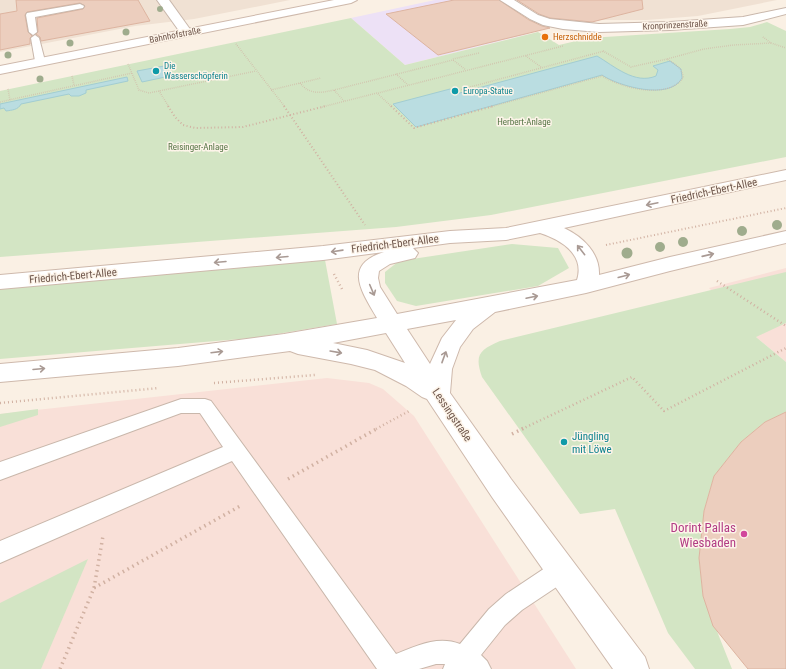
<svg xmlns="http://www.w3.org/2000/svg" width="786" height="669" font-family="'Roboto Condensed',sans-serif">
  <style>
    .residential { fill: #f0e1d3 }
    .commercial { fill: #f9e0d8 }
    .education { fill: #ede1f6 }
    .green { fill: #d3e5c4 }
    .water { fill: #badde1; stroke: #a2cdd2 }
    .building { fill: #eccebe; stroke: #ddb4a0 }
    .lines { fill: none; stroke-linecap: round; stroke-linejoin: round }
    .lane-casing { stroke: #c9b7ab; stroke-width: 2 }
    .street-casing { stroke: #c9b7ab; stroke-width: 2 }
    .secondary-casing { stroke: #ceb9ac; stroke-width: 2 }
    .path-far3 { stroke: #d1b1a2; stroke-width: 1.5; stroke-dasharray: 0.5 1.5; stroke-linecap: butt }
    .path-far2 { stroke: #d1b1a2; stroke-width: 2; stroke-dasharray: 1 2.5; stroke-linecap: butt }
    .path-far1 { stroke: #d1b1a2; stroke-width: 2.5; stroke-dasharray: 1 3; stroke-linecap: butt }
    .path { stroke: #d1b1a2; stroke-width: 3.5; stroke-dasharray: 1.5 4; stroke-linecap: butt }
    .lane { fill: #fff; fill-rule: evenodd }
    .street { fill: #fff; fill-rule: evenodd }
    .secondary { fill: #fff; fill-rule: evenodd }
    .tree { fill: #9fac8d }
    .oneway { stroke: #a99a94 }
    .food-dot { fill: #e8710a; stroke: #fdf4e9; stroke-width: 1.5 }
    .culture-dot { fill: #0f9aa8; stroke: #fdf4e9; stroke-width: 1.5 }
    .hotel-dot { fill: #d1479c; stroke: #fdf4e9; stroke-width: 1.5 }
    .labels { text-anchor: middle; dominant-baseline: central; stroke-width: 3; stroke-linejoin: round; paint-order: stroke }
    .far-street-label { font-size: 9px; fill: #6f574c; stroke: #fdf4e9 }
    .far-food-label { font-size: 9px; fill: #c56008; stroke: #fdf4e9; text-anchor: start }
    .far-culture-label { font-size: 9px; fill: #0d838f; stroke: #fdf4e9; text-anchor: start }
    .far-park-label { font-size: 9px; fill: #557445; stroke: #fdf4e9 }
    .street-label { font-size: 11px; fill: #6f574c; stroke: #fdf4e9 }
    .culture-label { font-size: 11px; fill: #0d838f; stroke: #fdf4e9; text-anchor: start }
    .near-hotel-label { font-size: 13px; fill: #b23c85; stroke: #fdf4e9; text-anchor: end }
  </style>
  <rect width="100%" height="100%" fill="#faf0e4"/>
  <g class="residential">
    <polygon points="0,0 290,0 194,19 135,26 0,52"/>
    <polygon points="522,0 777,0 698,16 647,20 597,20"/>
  </g>
  <g class="commercial">
    <polygon points="786,268 786,362 756,337 709,288"/>
    <polygon points="327,378 369,383 383,389 414,416 576,669 0,669 0,414"/>
  </g>
  <polygon class="education" points="435,0 477,0 528,34 405,65 351,18"/>
  <g class="green">
    <polygon points="351,18 405,65 538,32 559,45 589,38 730,29 750,27 767,22 786,31 786,157 491,215 396,227 0,257 0,91"/>
    <polygon points="512,244 558,248 569,268 538,286 416,306 397,301 385,283 385,272 399,261"/>
    <polygon points="325,260 337,324 252,338 0,359 0,289"/>
    <path d="M786 272V323L756 337 786 362V412L765 422 741 442 714 476 704 511 699 558 703 596 732 669H695L668 633 615 509 580 514 482 377C474 354 480 350 500 341Z"/>
    <polygon points="38,409 38,415 0,427 0,414"/>
    <polygon points="88,559 41,669 0,669 0,603"/>
  </g>
  <g class="water">
    <path d="M597 56C614 66 635 85 656 76L658 70 653 66 670 61 681 69 682 78C670 101 618 86 602 75L416 127 393 104 450 89 456 94Z"/>
    <polygon points="164,66 170,76 142,82 137,71"/>
    <path d="M127 77 128 81 86 90V93L79 96H71L69 94 21 104C18 110 12 110 6 111L4 108 0 109V104Z"/>
  </g>
  <g class="building">
    <polygon points="16,0 138,0 150,21 41,41 40,37 36,34 38,32 37,18 83,9 85,6 80,3 27,12 25,15 28,32 32,36 30,38 30,44 0,50 0,14 17,11"/>
    <polygon points="454,0 499,0 529,20 542,26 550,28 438,55 386,14"/>
    <polygon points="517,0 642,0 643,9 592,22 550,18 539,14"/>
    <polygon points="786,412 786,669 748,669 713,626 703,596 699,558 704,511 714,476 741,442 765,422"/>
  </g>
  <g class="lines">
    <g class="lane-casing">
      <g id="lane">
        <polygon points="80,4 84,6 83,8 35,17 37,32 33,35 29,32 26,15 27,13"/>
        <polygon points="35,35 39,38 45,61 40,64 35,61 31,38"/>
        <path d="M181 399H205L211 401 396 654C416 646 438 635 460 644L489 609 506 594 554 562 562 559 570 562 573 570 570 578 522 610 505 625 481 655 487 661 491 669H443L445 664H436L419 669H377L232 461 0 563V541L223 447 200 413H181L0 480V462Z"/>
      </g>
    </g>
    <g class="street-casing">
      <g id="street">
        <polygon points="157,0 169,0 192,32 190,35 182,35"/>
        <polygon points="500,0 514,0 538,15 550,19 599,24 670,22 743,17 786,8 786,14 743,25 670,30 599,32 563,29 543,25 530,19"/>
      </g>
    </g>
    <g class="secondary-casing">
      <g id="secondary">
        <polygon points="334,0 357,0 351,3 0,74 0,66"/>
        <path d="M786 170V180L564 228C583 237 600 253 599 275L670 257 786 231V243L670 271 586 293 495 312 473 329 460 347 452 369 450 393 511 479 645 657 649 669H613L492 497 427 399 422 397 406 386 375 370 351 364 298 354 290 351 178 366 0 382V364L178 348 284 334 377 318C362 292 342 265 384 252L323 260 0 289V275L323 246 450 231 506 228ZM540 233C562 240 585 255 577 280L397 314 380 287 378 278 379 271 390 264 415 258 418 253 413 248 450 243 506 240ZM456 320 442 338 430 364 407 329ZM386 333 405 363 367 350 333 343Z"/>
      </g>
    </g>
    <g class="path-far3">
      <polyline points="763,37 771,43 786,48"/>
      <polyline points="236,44 285,107"/>
      <polyline points="603,51 631,67 667,59"/>
      <polyline points="526,56 541,67"/>
      <polyline points="453,59 479,53"/>
      <polyline points="128,64 139,90 149,93 256,71"/>
      <polyline points="396,74 408,85"/>
      <polyline points="72,76 74,85"/>
      <path d="M300 83C310 95 320 93 334 90"/>
      <polyline points="8,89 10,100"/>
      <polyline points="271,90 321,78"/>
      <polyline points="459,90 604,51"/>
      <polyline points="159,91 169,107"/>
      <polyline points="378,93 563,46"/>
      <polyline points="344,101 334,90 453,60 466,70"/>
      <polyline points="0,102 132,73"/>
      <polyline points="322,107 377,93 392,107"/>
      <path d="M490 107 602 76C622 88 667 100 683 78 683 68 675 64 667 59L704 49 733 45 771 43"/>
    </g>
    <g class="path-far2">
      <polyline points="168,106 175,117 183,125 195,128 243,127 326,106"/>
      <polyline points="284,106 365,225"/>
      <polyline points="391,106 414,128 494,106"/>
      <polyline points="606,245 786,208"/>
    </g>
    <g class="path-far1">
      <polyline points="334,274 343,291"/>
      <polyline points="717,281 786,326"/>
      <polyline points="214,383 315,375"/>
      <polyline points="0,403 159,388"/>
      <polyline points="376,429 411,410"/>
      <polyline points="522,429 632,377 664,411 786,348"/>
    </g>
    <g class="path">
      <polyline points="512,434 524,428"/>
      <polyline points="288,479 378,428"/>
      <polyline points="94,588 242,505"/>
      <polyline points="60,669 94,588 103,536"/>
    </g>
    <use href="#lane" class="lane"/>
    <use href="#street" class="street"/>
    <use href="#secondary" class="secondary"/>
  </g>
  <g class="tree">
    <circle cx="160" cy="9" r="3"/>
    <circle cx="126" cy="32" r="3.5"/>
    <circle cx="70" cy="43" r="3.5"/>
    <circle cx="8" cy="55" r="3.5"/>
    <circle cx="40" cy="79" r="3.5"/>
    <circle cx="777" cy="225" r="5"/>
    <circle cx="742" cy="231" r="5"/>
    <circle cx="683" cy="242" r="5"/>
    <circle cx="660" cy="247" r="5"/>
    <circle cx="627" cy="253" r="5.5"/>
  </g>
  <defs><path id="oneway-shaft" d="M-6 0H5M1.5-3L5.5 0L1.5 3" fill="none" stroke-width="1.6" stroke-linecap="round" stroke-linejoin="round"/></defs>
  <g class="oneway">
    <use href="#oneway-shaft" transform="translate(652 204) rotate(168)"/>
    <use href="#oneway-shaft" transform="translate(581 250) rotate(-128)"/>
    <use href="#oneway-shaft" transform="translate(337 251) rotate(172)"/>
    <use href="#oneway-shaft" transform="translate(708 255) rotate(-13)"/>
    <use href="#oneway-shaft" transform="translate(282 257) rotate(175)"/>
    <use href="#oneway-shaft" transform="translate(220 262) rotate(175)"/>
    <use href="#oneway-shaft" transform="translate(624 276) rotate(-15)"/>
    <use href="#oneway-shaft" transform="translate(372 290) rotate(67)"/>
    <use href="#oneway-shaft" transform="translate(532 297) rotate(-12)"/>
    <use href="#oneway-shaft" transform="translate(217 352) rotate(-7)"/>
    <use href="#oneway-shaft" transform="translate(336 352) rotate(10)"/>
    <use href="#oneway-shaft" transform="translate(444 357) rotate(-70)"/>
    <use href="#oneway-shaft" transform="translate(39 369) rotate(-5)"/>
  </g>
  <circle class="food-dot" cx="545" cy="37" r="4"/>
  <g class="culture-dot">
    <circle cx="156" cy="71" r="4"/>
    <circle cx="455" cy="91" r="4"/>
    <circle cx="564" cy="442" r="4"/>
  </g>
  <circle class="hotel-dot" cx="744" cy="534" r="4"/>
  <g class="labels">
    <g class="far-street-label">
      <text transform="translate(675 25) rotate(-3)">Kronprinzenstraße</text>
      <text transform="translate(175 35) rotate(-11)">Bahnhofstraße</text>
    </g>
    <g class="far-food-label">
      <text x="553" y="37">Herzschnidde</text>
    </g>
    <g class="far-culture-label">
      <text x="164" y="66">Die<tspan x="164" dy="10">Wasserschöpferin</tspan></text>
      <text x="463" y="91">Europa-Statue</text>
    </g>
    <g class="far-park-label">
      <text x="524" y="122">Herbert-Anlage</text>
      <text x="198" y="147">Reisinger-Anlage</text>
    </g>
    <g class="street-label">
      <text transform="translate(714 191) rotate(-12)">Friedrich-Ebert-Allee</text>
      <text transform="translate(395 244) rotate(-7)">Friedrich-Ebert-Allee</text>
      <text transform="translate(73 276) rotate(-5)">Friedrich-Ebert-Allee</text>
      <text transform="translate(452 415) rotate(56)">Lessingstraße</text>
    </g>
    <g class="culture-label">
      <text x="572" y="436">Jüngling<tspan x="572" dy="13">mit Löwe</tspan></text>
    </g>
    <g class="near-hotel-label">
      <text x="736" y="527">Dorint Pallas<tspan x="736" dy="15">Wiesbaden</tspan></text>
    </g>
  </g>
</svg>
